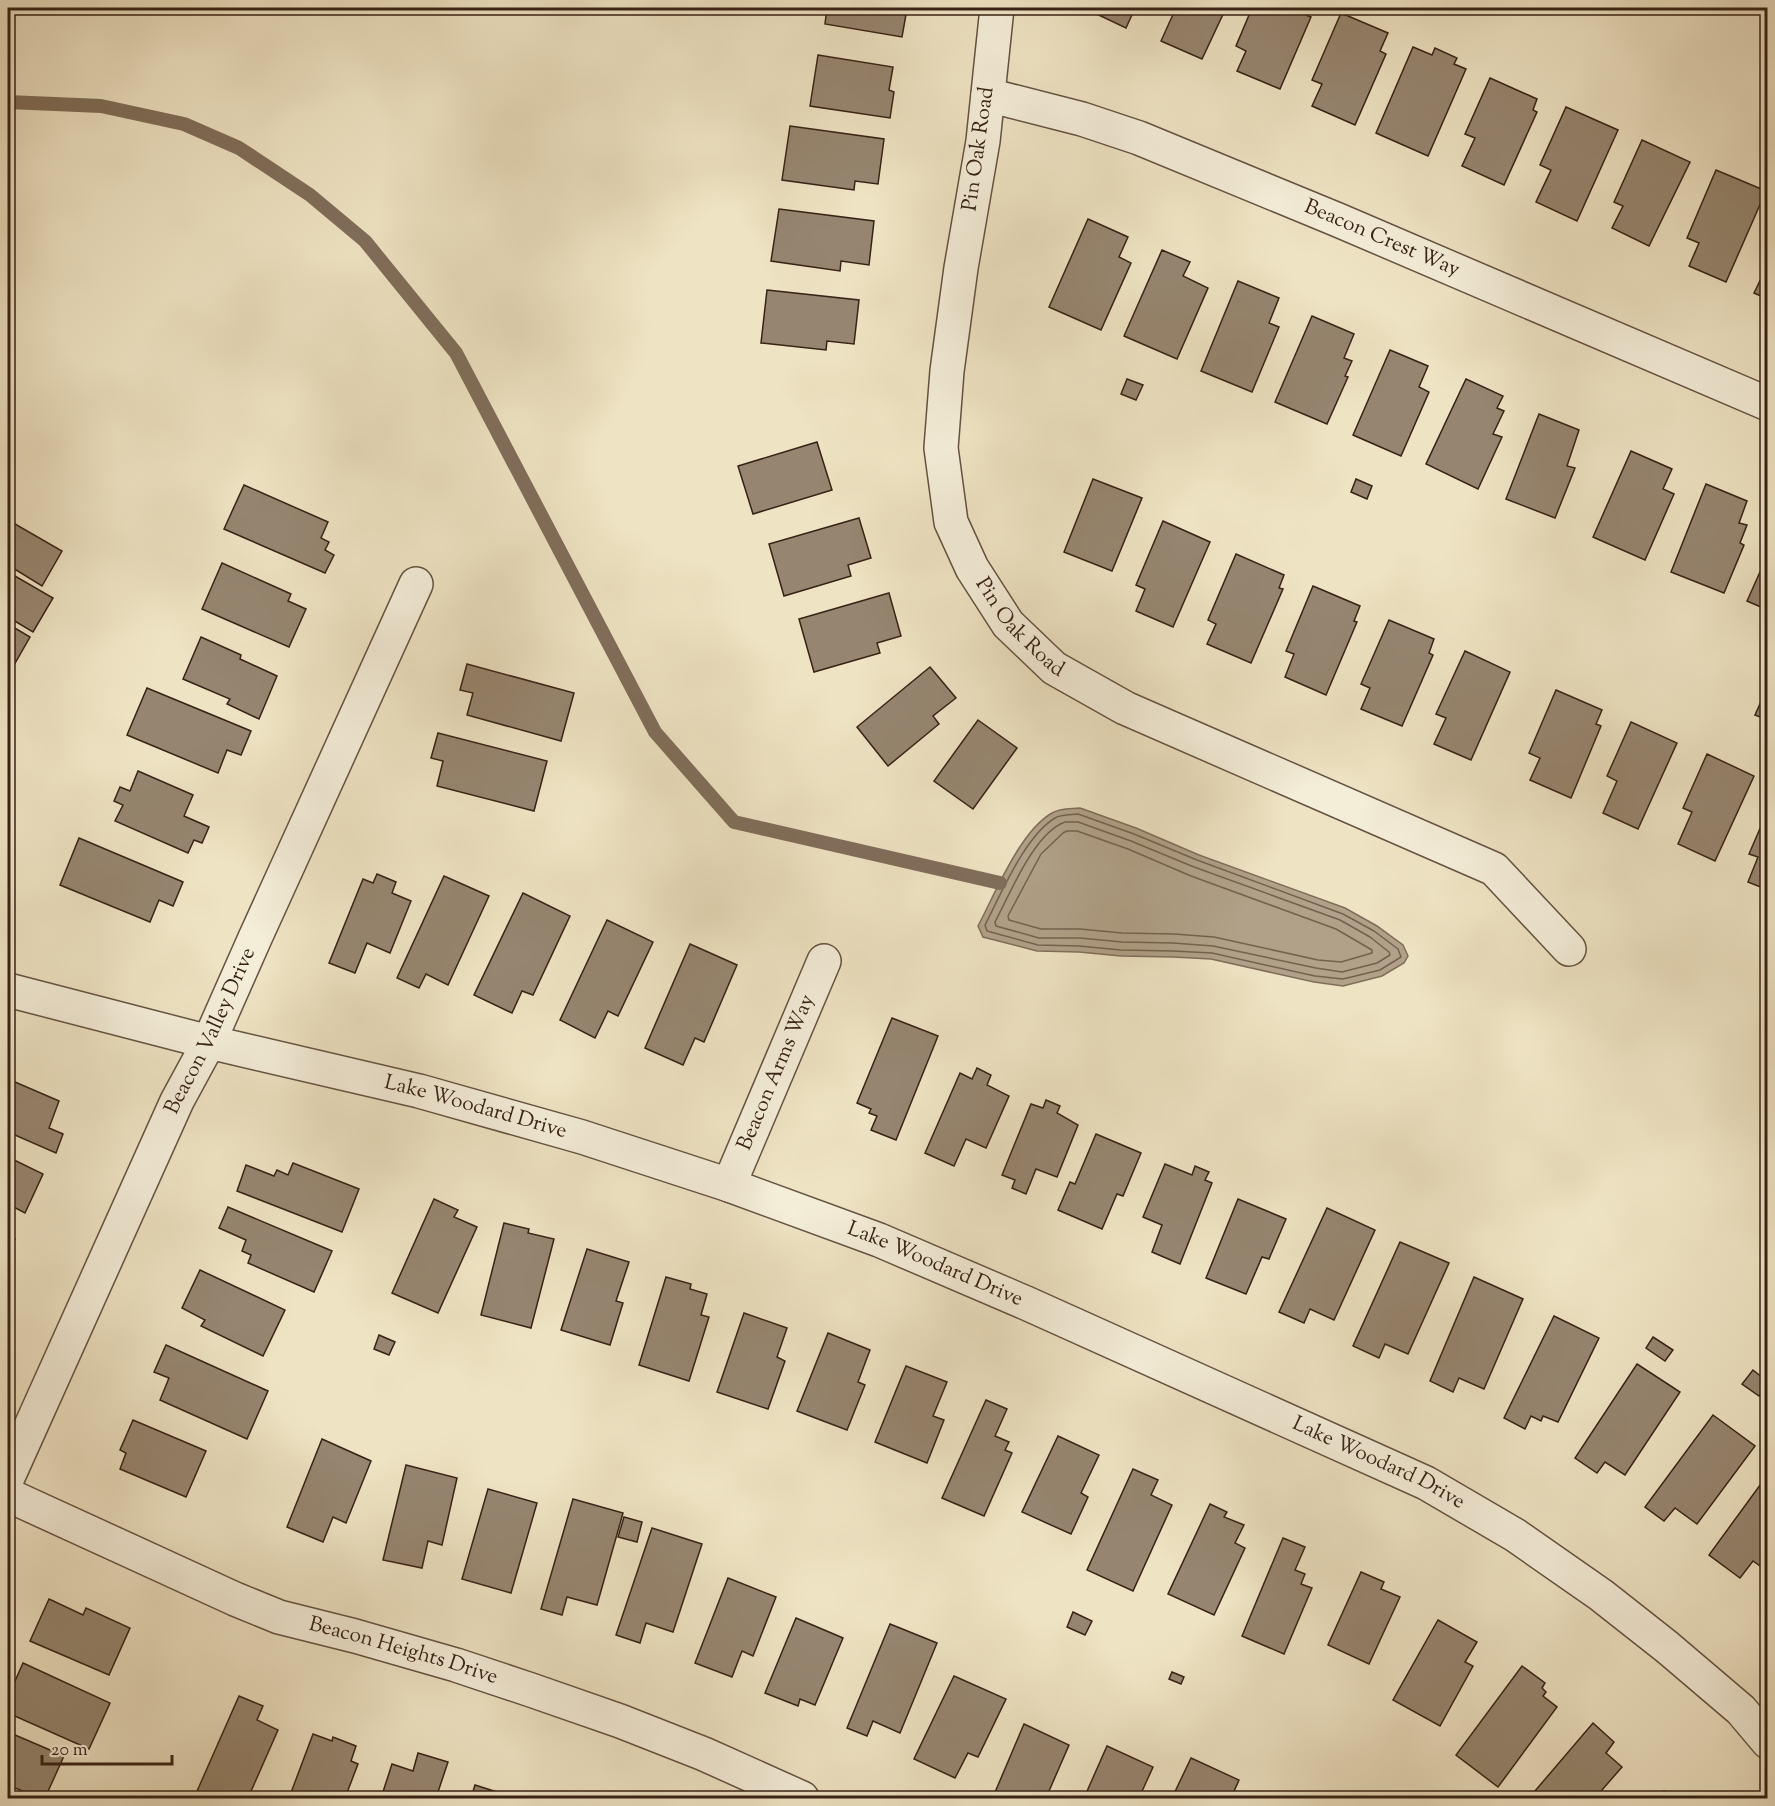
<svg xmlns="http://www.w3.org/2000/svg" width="1775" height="1806" font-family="'Sorts Mill Goudy',serif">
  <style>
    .water { fill: #b0a188; stroke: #806e5a; stroke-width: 1.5 }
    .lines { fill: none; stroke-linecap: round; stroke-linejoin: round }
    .shore { stroke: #74624f; stroke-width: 1.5 }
    .stream { stroke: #806e5a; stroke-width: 14 }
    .building { fill: #968670; stroke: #372216; stroke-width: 1.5 }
    .minor-casing { stroke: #655241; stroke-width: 36 }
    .minor { stroke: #f4edd8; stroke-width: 33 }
    .labels { text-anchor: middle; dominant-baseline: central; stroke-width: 4.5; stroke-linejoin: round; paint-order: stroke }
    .street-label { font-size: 21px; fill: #372216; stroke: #f4edd8 }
  </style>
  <rect width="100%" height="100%" fill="#eee3c3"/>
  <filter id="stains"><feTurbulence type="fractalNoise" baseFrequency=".00333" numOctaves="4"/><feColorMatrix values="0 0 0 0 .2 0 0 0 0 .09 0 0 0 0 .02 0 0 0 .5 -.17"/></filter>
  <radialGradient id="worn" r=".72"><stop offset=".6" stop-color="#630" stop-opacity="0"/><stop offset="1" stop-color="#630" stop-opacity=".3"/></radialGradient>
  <path class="water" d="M1080 808 1136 828 1199 855 1345 908 1377 926 1403 945 1408 956 1404 963 1382 976 1343 986 1314 982 1211 959 1173 957 1121 956 1079 952 1037 951 983 937 978 926C995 894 1020 831 1052 813 1060 808 1070 809 1080 808Z"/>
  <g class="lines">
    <g class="shore">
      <path d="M1078 814 1134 834 1197 860 1343 914 1374 931 1398 949 1401 957 1380 970 1343 979 1315 976 1212 953 1173 951 1121 950 1079 946 1038 945 987 931 985 925C1001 894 1025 836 1055 818 1062 814 1070 815 1078 814Z"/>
      <path d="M1065 822H1078L1131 841 1194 867 1340 920 1370 937 1389 952 1390 955 1377 963 1342 972 1316 968 1213 946 1173 943 1122 942 1080 938H1039L996 926 995 922C1010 894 1034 833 1065 822Z"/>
      <polygon points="1067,831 1077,831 1128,849 1191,876 1336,929 1372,950 1372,953 1341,962 1318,960 1214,937 1174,934 1122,933 1080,929 1041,929 1009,920 1008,916 1041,854 1063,833"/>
    </g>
    <polyline class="stream" points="8,102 101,106 184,124 239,148 310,195 365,241 456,353 655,732 734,822 1000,883"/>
  </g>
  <g class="building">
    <polygon points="827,8 907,9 902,37 825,24"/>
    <polygon points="1087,8 1135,8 1126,28 1086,9"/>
    <polygon points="1169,8 1226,8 1202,59 1161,41 1175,10"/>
    <polygon points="1252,8 1309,8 1306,15 1311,17 1280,89 1237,71 1246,51 1236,46"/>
    <polygon points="1341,13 1388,33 1380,51 1386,54 1355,125 1312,106 1322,84 1312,80"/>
    <polygon points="1413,47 1432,55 1435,48 1457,58 1454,64 1466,69 1428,156 1376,133"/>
    <polygon points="818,55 893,67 889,90 894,92 890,118 810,106"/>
    <polygon points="1490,78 1537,99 1533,110 1537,112 1504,185 1462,166 1475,138 1465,134"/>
    <polygon points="1566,107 1618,130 1577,221 1536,202 1551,170 1540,165"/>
    <polygon points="790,126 884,139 878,184 855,181 854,190 782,180"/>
    <polygon points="1642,140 1690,162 1649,246 1612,228 1623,206 1614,202"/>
    <polygon points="1716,170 1766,191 1726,282 1689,266 1699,243 1687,238"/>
    <polygon points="779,209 874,221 869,265 841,261 840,271 771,261"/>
    <polygon points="1088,219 1128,237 1119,257 1131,263 1101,330 1049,307"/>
    <polygon points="1162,250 1190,262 1183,276 1208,288 1177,359 1124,336"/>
    <polygon points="1768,264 1768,299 1754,293"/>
    <polygon points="1238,281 1279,298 1269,323 1279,327 1252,392 1201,371"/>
    <polygon points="767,290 859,300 854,344 827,341 826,350 761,343"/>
    <polygon points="1312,316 1354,334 1344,358 1352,361 1345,376 1348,377 1327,424 1275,402"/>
    <polygon points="1390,350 1428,366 1419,387 1429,392 1401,456 1353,435"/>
    <polygon points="1127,379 1143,385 1136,400 1121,394"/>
    <polygon points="1466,379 1503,396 1497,408 1504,411 1493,434 1502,437 1478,489 1426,464"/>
    <polygon points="1539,414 1579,430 1567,466 1575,468 1555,518 1506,499"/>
    <polygon points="817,442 832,490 753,514 738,466"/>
    <polygon points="1631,451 1672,469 1663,489 1674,494 1645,560 1593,537"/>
    <polygon points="1093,479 1142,498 1112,571 1064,552"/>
    <polygon points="1356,479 1372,486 1367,499 1351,492"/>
    <polygon points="1706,484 1747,501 1739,523 1747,525 1740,543 1744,545 1724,593 1671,572"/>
    <polygon points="244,485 328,522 321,538 329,542 325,550 334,555 325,573 224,529"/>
    <polygon points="859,518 871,558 848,565 851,576 784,596 769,544"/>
    <polygon points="8,520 62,551 42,586 8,565"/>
    <polygon points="1163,521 1210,542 1173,627 1136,611 1145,589 1136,585"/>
    <polygon points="1236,554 1284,575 1279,588 1283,589 1251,663 1207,644 1216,624 1208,620"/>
    <polygon points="1768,554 1768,610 1747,601"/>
    <polygon points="222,563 291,594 288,601 306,609 289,647 202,609"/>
    <polygon points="8,572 53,598 33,632 8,617"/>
    <polygon points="1313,586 1360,606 1354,621 1357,622 1326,695 1285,677 1294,654 1286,651"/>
    <polygon points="889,593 901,636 877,643 880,653 814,672 799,619"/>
    <polygon points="1389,620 1434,639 1429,653 1433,655 1402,726 1361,709 1370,688 1361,684"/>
    <polygon points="8,624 30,637 10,672 8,670"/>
    <polygon points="201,637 241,655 240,659 277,676 259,719 227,704 230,699 183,679"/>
    <polygon points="1465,651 1510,672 1471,760 1434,744 1446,718 1436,714"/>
    <polygon points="467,664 574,693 561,741 467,715 473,693 460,690"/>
    <polygon points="930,667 956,698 933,716 939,724 888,766 857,727"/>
    <polygon points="147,688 251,731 241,755 227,750 218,773 127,735"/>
    <polygon points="1556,690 1602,710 1596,724 1601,726 1571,798 1530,780 1540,758 1529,753"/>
    <polygon points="1763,697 1768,699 1768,720 1755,715"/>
    <polygon points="978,720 1017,748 973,809 934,781"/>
    <polygon points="1631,722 1677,743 1638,829 1603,813 1617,781 1607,776"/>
    <polygon points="438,733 547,761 534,811 437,786 443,761 431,758"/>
    <polygon points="1707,754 1754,776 1715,861 1678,844 1692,812 1683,808"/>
    <polygon points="138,771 193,795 184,816 209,827 202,843 194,840 188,853 115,821 123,805 114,801 120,787 130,791"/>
    <polygon points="1768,810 1768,890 1748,882 1758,857 1749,854"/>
    <polygon points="79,838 183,882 173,906 159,900 150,922 60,885"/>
    <polygon points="377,874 396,882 392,893 411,901 390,953 367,943 355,973 329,963 363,879 373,883"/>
    <polygon points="444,876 489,896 448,985 426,974 419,988 397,978"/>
    <polygon points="523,893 570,916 533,995 522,991 512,1013 474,995"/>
    <polygon points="607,920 653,942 618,1016 608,1011 595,1038 560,1020"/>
    <polygon points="690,944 737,965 704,1042 695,1038 683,1065 645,1048"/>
    <polygon points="892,1018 938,1036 896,1140 871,1130 877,1116 869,1113 871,1109 857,1103"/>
    <polygon points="977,1068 991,1075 987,1085 1009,1096 986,1148 966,1139 954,1166 925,1153 960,1073 972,1079"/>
    <polygon points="8,1079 59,1101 49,1128 63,1134 56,1153 8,1132"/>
    <polygon points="1046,1100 1060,1106 1057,1113 1078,1125 1057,1177 1036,1169 1026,1194 1012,1188 1015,1180 1002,1175 1031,1104 1043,1108"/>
    <polygon points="1096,1134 1141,1153 1123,1196 1117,1194 1102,1229 1058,1210 1070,1182 1075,1184"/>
    <polygon points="8,1157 43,1174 25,1213 8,1204"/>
    <polygon points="293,1163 359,1189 342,1232 237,1191 246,1165 274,1176 277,1170 288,1175"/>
    <polygon points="1165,1164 1192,1175 1195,1166 1209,1172 1205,1180 1212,1183 1180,1264 1152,1252 1162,1225 1143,1217"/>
    <polygon points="434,1199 458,1210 454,1217 477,1227 438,1313 392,1293"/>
    <polygon points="1238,1199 1286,1219 1269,1259 1262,1257 1246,1294 1206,1278"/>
    <polygon points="228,1207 332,1251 314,1292 248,1263 251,1255 242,1251 246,1240 219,1228"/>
    <polygon points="1327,1208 1375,1230 1334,1320 1310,1309 1304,1323 1279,1312"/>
    <polygon points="504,1223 529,1229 528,1233 554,1239 531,1328 481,1315"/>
    <polygon points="8,1235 15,1239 8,1255"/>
    <polygon points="1400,1242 1449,1263 1408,1354 1385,1344 1379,1358 1353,1346"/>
    <polygon points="587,1249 629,1262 616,1301 623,1303 610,1345 561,1330"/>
    <polygon points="200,1270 285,1310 263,1356 201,1326 205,1320 182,1308"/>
    <polygon points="666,1277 691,1284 690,1289 707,1294 701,1315 709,1317 689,1381 639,1365"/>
    <polygon points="1474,1277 1523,1299 1484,1389 1459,1378 1453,1392 1430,1381"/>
    <polygon points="744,1313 787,1328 777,1357 785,1361 768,1409 717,1392"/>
    <polygon points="1554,1316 1599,1338 1558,1422 1543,1416 1541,1421 1531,1416 1525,1429 1504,1418"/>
    <polygon points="828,1333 870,1350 858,1382 865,1385 847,1430 797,1411"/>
    <polygon points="379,1335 395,1342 389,1355 374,1349"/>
    <polygon points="1653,1337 1673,1350 1665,1361 1646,1348"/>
    <polygon points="166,1345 268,1391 247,1439 160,1400 169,1378 154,1372"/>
    <polygon points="1637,1364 1680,1392 1625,1475 1605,1462 1597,1473 1575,1458"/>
    <polygon points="906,1366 947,1382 933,1416 944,1420 927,1463 875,1442"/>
    <polygon points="1753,1370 1768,1382 1768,1384 1759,1396 1742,1384"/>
    <polygon points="986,1400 1007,1409 995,1436 1009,1442 1005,1450 1012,1453 984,1516 942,1498"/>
    <polygon points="1713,1415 1755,1446 1697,1524 1675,1508 1664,1521 1645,1507"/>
    <polygon points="133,1420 206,1451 186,1497 120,1469 126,1453 120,1450"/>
    <polygon points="1058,1436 1099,1455 1081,1493 1088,1497 1071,1534 1022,1512"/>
    <polygon points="322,1439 371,1461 346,1523 333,1517 323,1542 287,1527"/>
    <polygon points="406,1465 457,1478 442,1545 428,1541 422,1568 383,1560"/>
    <polygon points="1133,1469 1158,1480 1151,1495 1172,1505 1133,1591 1087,1570"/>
    <polygon points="1766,1477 1768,1478 1768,1562 1763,1568 1753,1561 1740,1578 1709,1555"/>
    <polygon points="488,1489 537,1503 511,1593 462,1579"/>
    <polygon points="573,1499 623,1513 597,1605 567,1597 562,1615 541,1609"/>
    <polygon points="1210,1504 1227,1512 1224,1517 1244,1525 1235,1543 1245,1548 1214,1615 1168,1594"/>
    <polygon points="624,1517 642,1522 637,1542 618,1537"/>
    <polygon points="652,1528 702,1544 673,1632 646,1623 640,1643 616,1635"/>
    <polygon points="1283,1538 1305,1547 1295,1570 1305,1574 1301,1584 1312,1588 1284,1654 1242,1636"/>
    <polygon points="1361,1572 1384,1582 1381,1589 1400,1597 1369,1664 1328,1645"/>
    <polygon points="728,1578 776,1597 753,1656 742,1651 732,1677 695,1663"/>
    <polygon points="49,1599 83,1615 86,1608 130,1628 109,1675 30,1641"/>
    <polygon points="1073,1612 1092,1621 1085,1635 1067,1627"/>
    <polygon points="796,1618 843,1638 815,1705 800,1699 798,1706 765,1693"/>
    <polygon points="1438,1620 1477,1642 1465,1662 1473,1666 1440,1726 1393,1700"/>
    <polygon points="890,1624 937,1643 900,1733 873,1721 867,1736 847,1728"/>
    <polygon points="23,1663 110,1703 89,1749 8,1713 8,1697"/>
    <polygon points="1522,1666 1545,1683 1542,1688 1546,1692 1543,1696 1557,1707 1498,1787 1456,1755"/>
    <polygon points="1172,1672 1184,1677 1181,1684 1169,1679"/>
    <polygon points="954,1676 1006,1699 978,1757 968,1753 955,1778 914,1759"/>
    <polygon points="239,1696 263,1706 257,1720 278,1730 248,1798 194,1798"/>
    <polygon points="1593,1723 1614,1742 1606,1753 1622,1767 1595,1798 1529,1798"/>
    <polygon points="1024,1724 1069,1745 1046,1798 997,1798 993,1797"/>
    <polygon points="8,1732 64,1756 45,1798 39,1798 8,1785"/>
    <polygon points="313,1734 332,1741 333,1737 356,1746 351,1761 358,1764 345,1798 289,1798"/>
    <polygon points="1107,1746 1153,1767 1139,1798 1084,1798"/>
    <polygon points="418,1753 448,1762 436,1798 381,1798 392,1764 413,1771"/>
    <polygon points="1191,1758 1239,1780 1231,1798 1172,1798"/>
    <polygon points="475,1785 516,1798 471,1798"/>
    <polygon points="1664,1791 1672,1798 1656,1798"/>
  </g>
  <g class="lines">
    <g class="minor-casing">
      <g id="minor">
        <path id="s1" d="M997 8 983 141 961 268 947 371 941 448 951 522 972 568 1008 624 1054 668 1125 708 1494 869 1569 949"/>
        <path id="s2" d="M988 95 1082 119 1139 138 1338 220 1768 404"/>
        <path id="s3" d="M8 990 209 1042 419 1091 582 1137 729 1185 879 1240 1026 1303 1426 1483 1515 1535 1601 1595 1667 1647 1741 1710 1768 1742"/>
        <path id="s4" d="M729 1185 824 961"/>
        <path id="s5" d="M8 1477 177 1101 209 1042 255 938 416 584"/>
        <path id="s6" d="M8 1495 235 1599 279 1617 355 1636 456 1665 531 1690 620 1721 704 1754 802 1798"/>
      </g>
    </g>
    <use href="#minor" class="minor"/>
  </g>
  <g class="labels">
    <g class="street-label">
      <text transform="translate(979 149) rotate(-82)">Pin Oak Road</text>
      <text stroke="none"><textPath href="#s2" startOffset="420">Beacon Crest Way</textPath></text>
      <text stroke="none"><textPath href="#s1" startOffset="646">Pin Oak Road</textPath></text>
      <text stroke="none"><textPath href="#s5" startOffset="490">Beacon Valley Drive</textPath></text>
      <text stroke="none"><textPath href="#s4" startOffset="122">Beacon Arms Way</textPath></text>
      <text stroke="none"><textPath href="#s3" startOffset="482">Lake Woodard Drive</textPath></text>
      <text stroke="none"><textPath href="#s3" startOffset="968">Lake Woodard Drive</textPath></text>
      <text stroke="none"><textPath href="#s3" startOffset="1454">Lake Woodard Drive</textPath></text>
      <text stroke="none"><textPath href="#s6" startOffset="426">Beacon Heights Drive</textPath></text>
    </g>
  </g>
  <rect width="1775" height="1806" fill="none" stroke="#eee3c3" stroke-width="30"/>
  <rect x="9" y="9" width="1757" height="1788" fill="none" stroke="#372216" stroke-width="3"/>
  <rect x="15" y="15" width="1745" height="1776" fill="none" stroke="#372216" stroke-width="1.5"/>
  <path d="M42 1755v9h130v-9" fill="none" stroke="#372216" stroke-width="3"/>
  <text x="51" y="1755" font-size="18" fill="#372216" stroke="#f4edd8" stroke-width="4.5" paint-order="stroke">20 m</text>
  <rect width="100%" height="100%" filter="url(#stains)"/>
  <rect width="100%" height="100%" fill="url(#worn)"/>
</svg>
